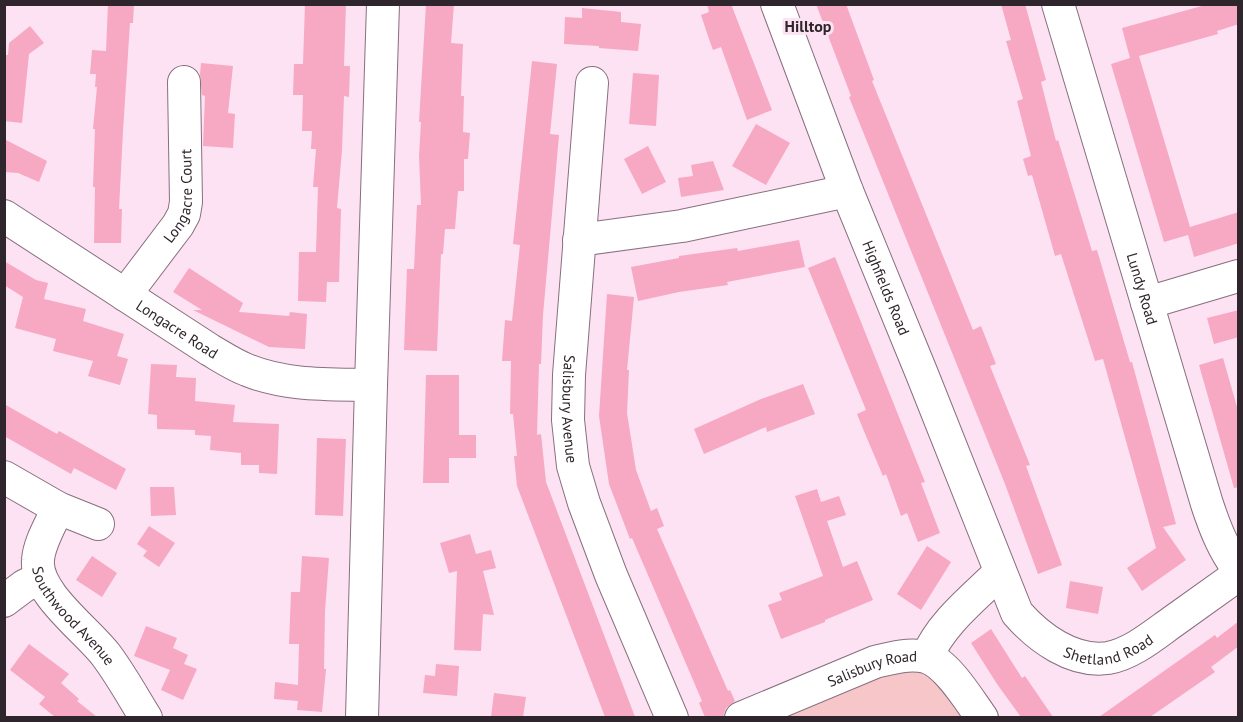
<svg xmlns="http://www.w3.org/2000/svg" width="1243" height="722" font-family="'PT Sans',sans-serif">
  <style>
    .green { fill: #f7c6c8 }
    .building { fill: #f7a8c3 }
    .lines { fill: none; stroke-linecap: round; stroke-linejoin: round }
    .minor-casing { stroke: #876f7e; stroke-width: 34 }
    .minor { stroke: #fff; stroke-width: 32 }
    .labels { text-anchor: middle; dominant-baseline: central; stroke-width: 6; stroke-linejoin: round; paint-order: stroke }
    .street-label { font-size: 15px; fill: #2f252c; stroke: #fde2f3 }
    .neighbourhood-label { font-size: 16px; font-weight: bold; fill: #2f252c; stroke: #fde2f3 }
  </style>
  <rect width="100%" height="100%" fill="#fde2f3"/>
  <polygon class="green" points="923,663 967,718 765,718 842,682"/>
  <g class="building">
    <polygon points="108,4 134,4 133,23 130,23 123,131 119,209 122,209 121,243 94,243 95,187 93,187 95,129 93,129 97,87 95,87 96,74 90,74 92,50 106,51"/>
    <polygon points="305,4 346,4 344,66 350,66 349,97 344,96 342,150 337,208 341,209 339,282 327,282 326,302 298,301 299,252 316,252 318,187 313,187 316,149 311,149 312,131 302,131 303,95 293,95 294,64 303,64"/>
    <polygon points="426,4 454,4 451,43 463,44 461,96 464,96 463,132 470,133 468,159 464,159 464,191 458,191 455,229 445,229 443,254 441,254 437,351 404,350 407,269 414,269 417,205 421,205 419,156 421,122 419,122"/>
    <polygon points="707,4 731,4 772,110 747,120 721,47 713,50 710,42 701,15 709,12"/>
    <polygon points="816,4 846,4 874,80 872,81 973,330 981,326 996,364 990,366 1030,465 1026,466 1062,565 1038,574 1005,484 849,97 851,96"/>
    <polygon points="1001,4 1025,4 1046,80 1041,82 1056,141 1058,140 1092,251 1097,250 1130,362 1132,362 1176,524 1163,527 1186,560 1142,591 1127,568 1156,548 1103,359 1095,361 1061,254 1055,256 1032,175 1028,176 1023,159 1031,156 1017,101 1023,99 1006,41 1011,40"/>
    <polygon points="1209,4 1239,4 1239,24 1217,31 1218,34 1139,56 1190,227 1239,212 1239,243 1194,257 1188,235 1164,242 1111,64 1130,58 1122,28"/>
    <polygon points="582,8 621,12 621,22 641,24 638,51 599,48 599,46 564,44 565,17 582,18"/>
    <polygon points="30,26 44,43 29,54 22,123 4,121 4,55 8,55 9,43"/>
    <polygon points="532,61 557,64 550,134 559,135 543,315 541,364 539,364 537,435 541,434 546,482 635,717 605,717 517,486 514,456 517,456 513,414 510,414 511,361 502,361 505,320 512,321 520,245 513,244"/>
    <polygon points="201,63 233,66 228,113 235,114 233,148 203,146 205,96 202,95 200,74"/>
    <polygon points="633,73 659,75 656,126 629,124"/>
    <polygon points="756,124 790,143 766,185 732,166"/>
    <polygon points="4,139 47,161 39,182 18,173 4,172"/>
    <polygon points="648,146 666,182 642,194 624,159"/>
    <polygon points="713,161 724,190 681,197 678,178 693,176 691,165"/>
    <polygon points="799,240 805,267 727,282 728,285 679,292 638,301 631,267 679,258 679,256 737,248 738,251"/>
    <polygon points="835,257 925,482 921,483 940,533 918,542 907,513 901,516 886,474 883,476 866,436 857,414 866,410 808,268"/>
    <polygon points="4,261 36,280 48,283 44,299 86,309 83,321 124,334 117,356 128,359 120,385 88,376 93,361 53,351 56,339 15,328 23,297 4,285"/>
    <polygon points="189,268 243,303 239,312 289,316 290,312 307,314 305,349 269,347 193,310 202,310 173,292"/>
    <polygon points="607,294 634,297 627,370 629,370 627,413 636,470 651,511 657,508 664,526 657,529 728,691 730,690 735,701 726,708 723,717 705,717 699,703 702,701 651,582 632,538 630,539 609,484 599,416"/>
    <polygon points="1239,310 1239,337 1214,344 1207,318"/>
    <polygon points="1223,358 1239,414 1239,487 1234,488 1199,365"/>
    <polygon points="151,364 177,365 176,377 196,378 195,401 235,405 233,422 279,424 277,474 259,473 259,465 241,465 241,453 210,450 211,436 195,435 195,430 157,429 157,415 148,414"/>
    <polygon points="426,375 459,375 459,435 476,435 476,458 449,458 449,483 423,483"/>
    <polygon points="803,384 815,414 767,432 766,427 704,454 694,429 761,399"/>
    <polygon points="4,404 57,434 59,431 126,469 116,490 74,468 71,474 4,436"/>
    <polygon points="317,438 346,439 343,516 315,515"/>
    <polygon points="150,487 174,487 176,515 151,516"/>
    <polygon points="817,489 821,502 839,496 846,515 827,521 843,567 857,561 873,600 825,620 825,622 781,639 768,605 782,600 779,593 823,576 795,496"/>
    <polygon points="149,526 175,543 159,567 143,556 147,551 137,544"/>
    <polygon points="470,534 476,554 491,550 496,568 483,571 494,615 483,614 481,651 454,650 457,571 449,573 440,543"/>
    <polygon points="927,546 951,562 921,610 897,594"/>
    <polygon points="92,556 117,573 102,597 76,580"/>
    <polygon points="302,556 329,558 325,611 324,669 326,669 322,712 297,710 298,701 274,699 275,682 298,685 299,644 289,644 291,592 300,592"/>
    <polygon points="1070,581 1103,587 1098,614 1066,608"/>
    <polygon points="1239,621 1239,646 1211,667 1215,672 1150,717 1099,717 1215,635 1217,638"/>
    <polygon points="146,626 177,638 173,648 188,655 184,664 197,669 183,700 161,690 170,670 134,656"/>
    <polygon points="991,629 1022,678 1025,676 1053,717 1021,717 997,684 971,643"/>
    <polygon points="29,644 69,674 61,683 79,699 77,701 97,717 55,717 39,704 45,697 10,670"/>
    <polygon points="436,664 459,666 457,696 423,693 425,675 435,676"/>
    <polygon points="494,693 526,697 523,717 491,717"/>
  </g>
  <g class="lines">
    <g class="minor-casing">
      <g id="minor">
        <path id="s1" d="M777 4 847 191 922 374 1017 613C1038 637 1072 663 1108 658 1132 654 1155 634 1175 620 1196 605 1217 590 1238 575"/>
        <path id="s2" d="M1058 4 1207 504C1215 528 1223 549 1238 569"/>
        <path id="s3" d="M592 83 569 375 568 420 573 466 584 503 611 575 672 718"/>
        <path id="s4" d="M4 216 210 350C222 357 234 365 247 370 286 386 329 384 371 385"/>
        <polyline points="579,240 682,226 847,191"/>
        <path id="s5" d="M125 295 178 225 184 214 186 202 184 82"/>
        <polyline points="1147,303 1238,276"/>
        <polyline points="4,477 58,508 98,524"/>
        <path id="s6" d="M58 508C51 524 39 543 38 560 35 593 87 630 106 655 121 675 133 697 146 718"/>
        <polyline points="4,601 24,586 40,578"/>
        <path d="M927 657C941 623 974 598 1000 572"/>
        <polyline points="362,718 371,385 383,4"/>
        <path id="s7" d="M741 718 875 662C891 658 909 653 926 657 947 663 969 700 982 718"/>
      </g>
    </g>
    <use href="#minor" class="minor"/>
  </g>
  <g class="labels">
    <g class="street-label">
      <text stroke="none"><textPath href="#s5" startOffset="117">Longacre Court</textPath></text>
      <text stroke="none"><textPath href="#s1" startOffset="304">Highfields Road</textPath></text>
      <text stroke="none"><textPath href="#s2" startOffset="297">Lundy Road</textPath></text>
      <text stroke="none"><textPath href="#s4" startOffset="207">Longacre Road</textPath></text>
      <text stroke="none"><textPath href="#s3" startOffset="327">Salisbury Avenue</textPath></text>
      <text stroke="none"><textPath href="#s6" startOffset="124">Southwood Avenue</textPath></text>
      <text stroke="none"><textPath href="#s1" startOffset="762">Shetland Road</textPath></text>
      <text stroke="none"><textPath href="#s7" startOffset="141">Salisbury Road</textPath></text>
    </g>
    <g class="neighbourhood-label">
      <text x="808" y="26">Hilltop</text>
    </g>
  </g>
  <rect width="1243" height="722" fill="none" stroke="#2f252c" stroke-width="12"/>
</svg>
